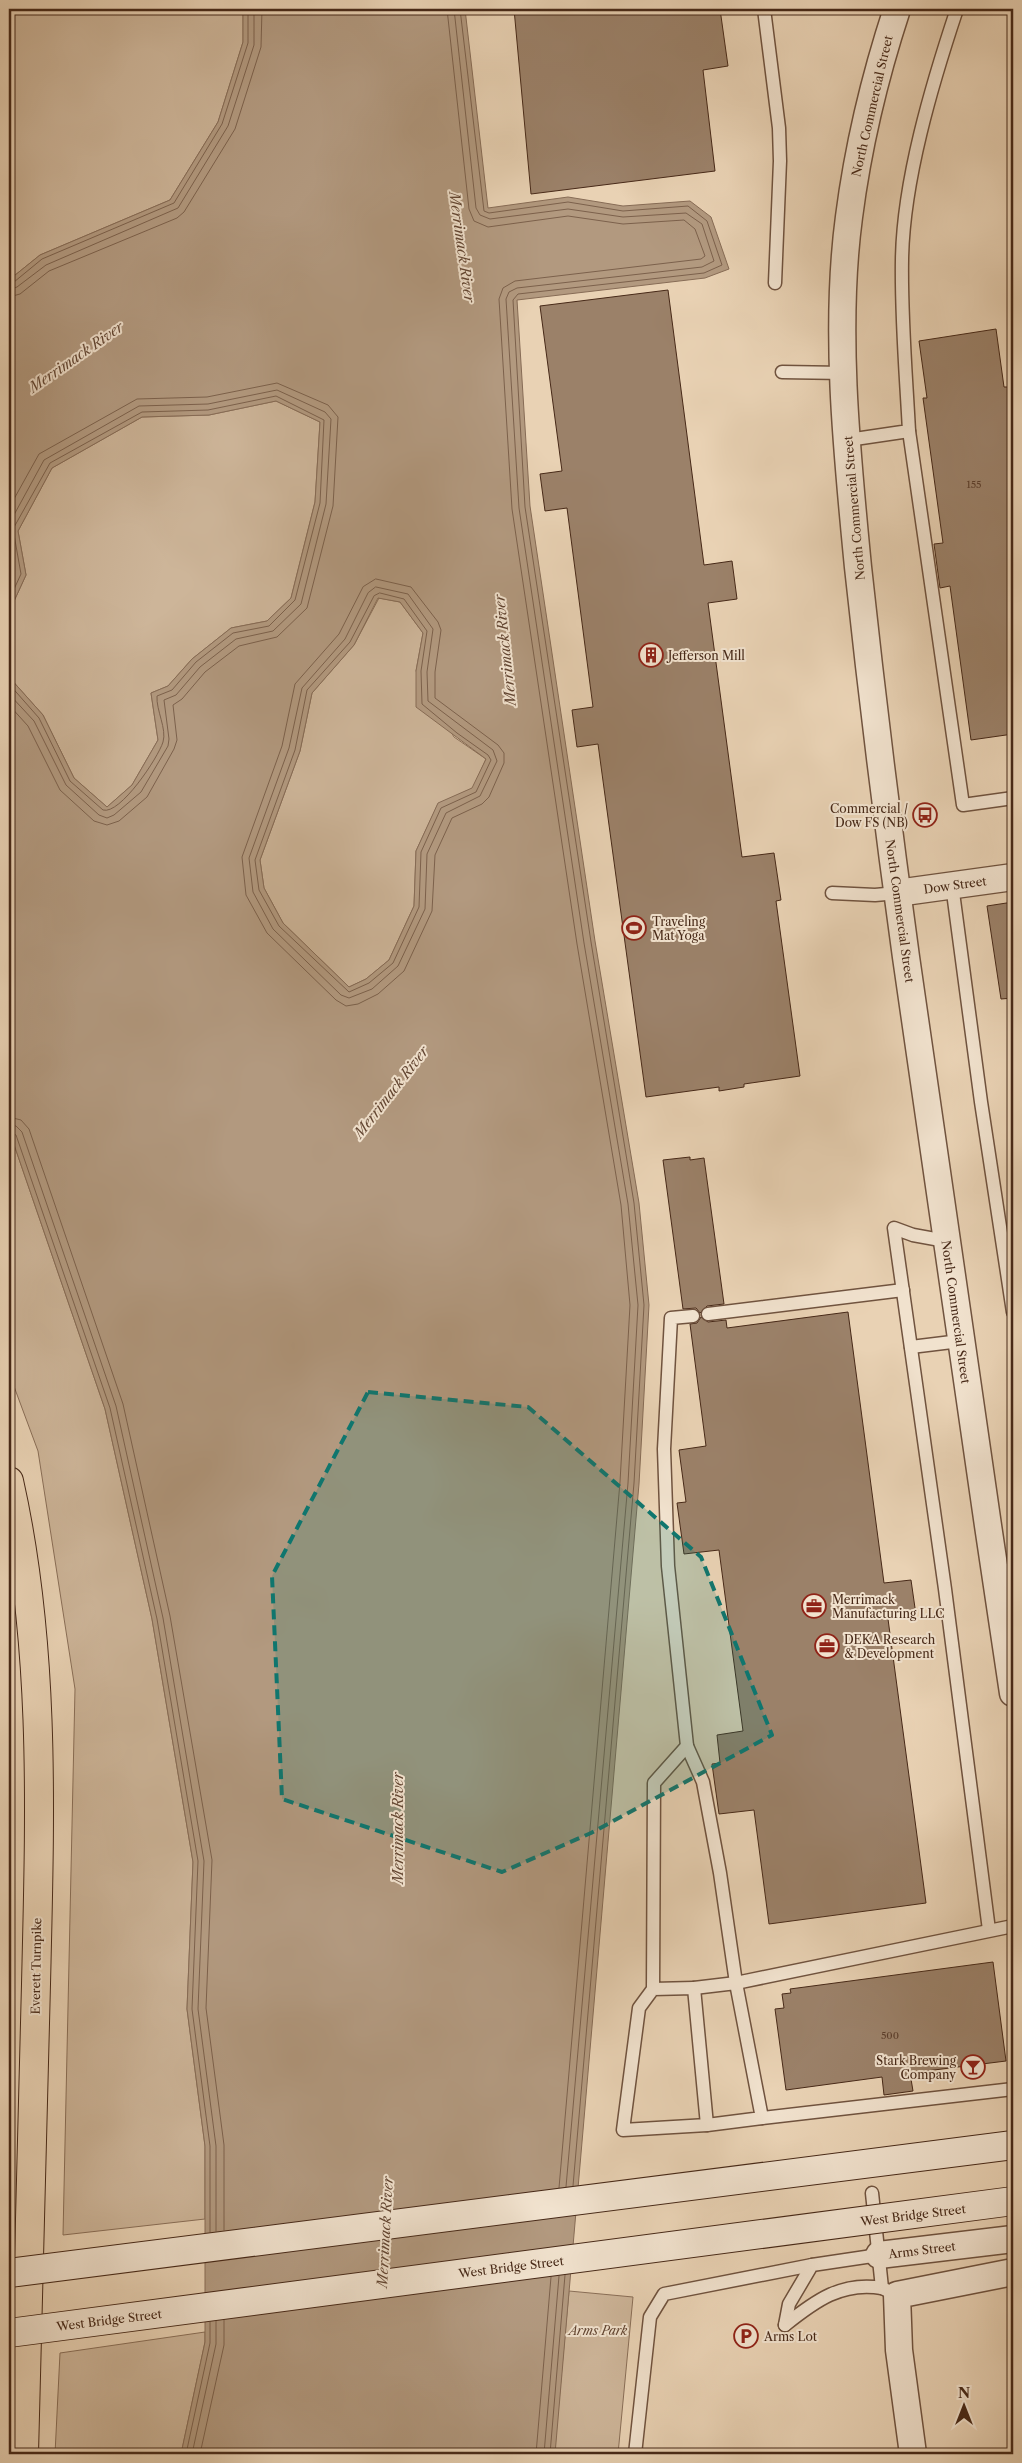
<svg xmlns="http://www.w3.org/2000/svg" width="1022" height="2463" font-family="'Libre Caslon Text',serif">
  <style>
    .green { fill: #cdb599; stroke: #8a6f58 }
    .water { fill: #b2997f; stroke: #876c56; fill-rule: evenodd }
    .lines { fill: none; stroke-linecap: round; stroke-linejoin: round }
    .shore { stroke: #7c614c; stroke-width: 1 }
    .building { fill: #9b8169; stroke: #472918 }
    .service-casing { stroke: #70533f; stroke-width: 15 }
    .minor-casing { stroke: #70533f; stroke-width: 29 }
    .motorway-casing { stroke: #472918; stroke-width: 30 }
    .service { stroke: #f1e2ce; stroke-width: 12 }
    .minor { stroke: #f1e2ce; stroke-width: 26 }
    .motorway { stroke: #e9d2b4; stroke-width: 28 }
    .secondary-bridge-casing { stroke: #472918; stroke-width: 30; stroke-linecap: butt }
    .secondary-bridge { stroke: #f1e2ce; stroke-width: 28 }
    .marked { fill: #0f766e; fill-opacity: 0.2; stroke: #0f766e; stroke-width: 4; stroke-dasharray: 10 6; stroke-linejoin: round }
    .labels { text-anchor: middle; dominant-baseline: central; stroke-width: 4; stroke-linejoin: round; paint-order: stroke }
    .number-label { font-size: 10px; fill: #5c3f2c }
    .street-label { font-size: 12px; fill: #472918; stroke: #f1e2ce }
    .poi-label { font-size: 12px; fill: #472918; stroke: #f1e2ce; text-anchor: start }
    .park-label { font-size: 12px; font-style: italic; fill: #624532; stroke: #f1e2ce }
    .water-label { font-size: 14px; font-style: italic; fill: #624532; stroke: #f1e2ce }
  </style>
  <rect width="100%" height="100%" fill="#e9d2b4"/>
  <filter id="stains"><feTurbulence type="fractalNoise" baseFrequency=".004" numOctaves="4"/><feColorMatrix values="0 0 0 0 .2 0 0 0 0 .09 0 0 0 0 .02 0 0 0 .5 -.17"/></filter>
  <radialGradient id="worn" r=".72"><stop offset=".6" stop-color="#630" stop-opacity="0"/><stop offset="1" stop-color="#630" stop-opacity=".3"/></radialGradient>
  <g class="green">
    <polygon points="9,9 243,9 243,42 218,122 170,200 40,255 9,280"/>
    <polygon points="276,401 320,422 315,502 291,598 267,621 231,628 192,659 168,686 151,693 158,740 132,785 107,807 74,778 43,715 9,677 9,612 26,575 18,531 52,468 142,417 209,415"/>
    <polygon points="379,598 400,602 423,633 416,671 454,737 486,759 473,788 438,804 416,851 414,906 389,960 366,979 349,987 283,923 264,888 260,860 300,751 312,693 354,645"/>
    <polygon points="9,1130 105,1409 152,1619 193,1862 187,2009 205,2146 205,2219 63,2235 75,1689 38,1451 9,1373"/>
    <polygon points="569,2291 633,2297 618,2454 554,2454"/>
    <polygon points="205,2332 205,2342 181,2454 55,2454 60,2353"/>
  </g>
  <path class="water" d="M243 9H465L488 208 568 197 623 206 690 201 711 217 729 269 705 278 517 300 530 506 595 941 639 1203 649 1305 639 1484 555 2454H181L205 2342V2146L187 2009 193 1862 152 1619 105 1409 9 1130V677L43 715 74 778 107 807 132 785 158 740 151 693 168 686 192 659 231 628 267 621 291 598 315 502 320 422 276 401 209 415 142 417 52 468 18 531 26 575 9 612V280L40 255 170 200 218 122 243 42ZM378 598 400 602 423 633 416 671V707L486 759 472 788 438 803 416 851 414 906 389 960 366 979 349 987 283 923 264 888 260 860 300 751 312 693 354 645Z"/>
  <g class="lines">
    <g class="shore">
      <polyline points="447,9 469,209 474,221 488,227 568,216 623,224 684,220 695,229 705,256 701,259 515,281 503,288 499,299 512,509 577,944 621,1205 630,1305 620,1482 559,2188"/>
      <polyline points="454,9 476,208 480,215 490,219 568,209 623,217 686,213 702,224 714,261 702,267 517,288 509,292 506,299 519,508 584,943 628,1204 638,1305 628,1483 566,2187"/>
      <polyline points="460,9 484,211 489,213 568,202 623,211 688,206 707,221 722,265 704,273 518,294 513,300 525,507 591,942 634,1203 644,1305 634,1483 573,2186"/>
      <polyline points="9,283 14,282 42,259 174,203 222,124 248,43 248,9"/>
      <polyline points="9,290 17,287 46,265 178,208 228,126 254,45 254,9"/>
      <polyline points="9,297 20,294 49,271 177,218 184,212 235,129 261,47 262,9"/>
      <polyline points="9,508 39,454 137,399 207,397 277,383 328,405 338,417 333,506 307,608 277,637 239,646 205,672 182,699 173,705 177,740 174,749 147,797 119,821 107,825 94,821 60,790 28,726 9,705"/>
      <polyline points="9,524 44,460 139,406 208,404 277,390 325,412 331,419 326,504 301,604 273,631 236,639 200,667 176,695 164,700 169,739 168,746 141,792 114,815 107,818 99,815 66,785 34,721 9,694"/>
      <polygon points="376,579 411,587 438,622 441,630 435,672 435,698 498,745 504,753 504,763 489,797 482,804 452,818 435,855 432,911 404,971 378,994 358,1004 346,1006 336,1000 267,933 246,895 242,857 282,746 295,684 339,634 363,587"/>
      <polygon points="376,587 408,594 433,629 427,672 428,701 493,750 497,761 480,796 446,813 427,854 425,909 398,966 372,989 349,998 341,995 273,929 253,892 249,858 289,748 302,688 345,639 368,593"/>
      <polygon points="380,593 404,599 427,631 421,671 422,704 457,733 488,755 491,760 476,792 441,808 421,852 419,907 393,963 369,983 349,992 279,926 259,890 255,860 295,750 307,690 350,642 374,596"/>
      <path d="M9 600 21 574 13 529 50 463 142 412 208 410 276 396 324 420 320 503 295 600 269 626 233 633 196 662 172 690 157 696C156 710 167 729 163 742 158 758 120 815 103 810L70 781 39 718 9 684"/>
      <polyline points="9,1117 21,1120 29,1129 123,1404 170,1616 212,1860 206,2008 224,2145 224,2230"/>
      <polyline points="9,1124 16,1126 22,1132 116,1406 163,1618 204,1861 198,2009 216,2146 216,2231"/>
      <polyline points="9,1131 16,1135 110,1408 157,1619 198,1861 192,2009 210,2146 210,2232"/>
      <polyline points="186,2454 210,2343 210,2322"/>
      <polyline points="192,2454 216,2344 216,2321"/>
      <polyline points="200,2454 224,2345 224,2320"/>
      <polyline points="536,2454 551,2277"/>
      <polyline points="544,2454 559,2276"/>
      <polyline points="550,2454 565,2275"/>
    </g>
  </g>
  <g class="building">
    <polygon points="514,9 720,9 728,66 703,70 715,171 531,194"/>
    <polygon points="668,290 704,565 732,561 737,599 708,603 742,857 774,853 781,900 776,901 800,1076 744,1084 744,1087 719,1091 719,1087 646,1097 598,744 577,747 572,710 593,707 567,508 545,511 540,474 562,471 540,306"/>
    <polygon points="996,329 1004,387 1008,387 1013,425 1013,734 971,740 950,586 940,588 934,544 943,543 923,398 927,398 919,341"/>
    <polygon points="1013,902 1013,998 1001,999 987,906"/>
    <polygon points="690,1157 690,1160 704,1158 724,1304 707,1306 700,1313 696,1308 683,1309 663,1160"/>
    <polygon points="848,1312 884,1583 911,1580 916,1615 888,1619 926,1903 769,1924 754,1810 719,1814 712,1764 720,1763 717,1735 743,1731 719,1550 684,1554 677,1503 686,1502 679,1450 706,1446 690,1324 697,1323 701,1317 708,1322 726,1320 727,1328"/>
    <polygon points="993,1962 1006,2061 910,2073 913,2091 884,2095 882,2077 786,2090 775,2009 784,2008 782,1994 791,1993 790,1989"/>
  </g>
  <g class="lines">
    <g class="service-casing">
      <g id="service">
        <polyline points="764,9 779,128 780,161 775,283"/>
        <polyline points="782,372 844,373"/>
        <polyline points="909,431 963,805 1013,798"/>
        <path d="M848 440 909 431C906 374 901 317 902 260 903 181 932 84 957 9"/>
        <polyline points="952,885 981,1102 1013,1312"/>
        <polyline points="832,893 875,895 897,893"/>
        <polyline points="946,1241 913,1235 894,1228 945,1589 989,1930"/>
        <polyline points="708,1314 903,1290"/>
        <polyline points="911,1347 960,1341"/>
        <polyline points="687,1746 703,1782 720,1873 736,1983 1013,1926"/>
        <polyline points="694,1988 736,1983 762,2118 707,2125"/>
        <polyline points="653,1989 694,1988 707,2125 623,2130 639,2008 653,1989 654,1783 687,1746 668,1566 664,1449 671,1318 693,1316"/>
        <polyline points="762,2118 1013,2089"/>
        <polyline points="872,2193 882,2288 897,2295"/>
        <polyline points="785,2325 789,2304 812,2265 879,2255"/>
        <path d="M785 2325C815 2301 842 2281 882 2288"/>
        <polyline points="635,2454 650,2317 664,2294 812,2265"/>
      </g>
    </g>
    <g class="minor-casing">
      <g id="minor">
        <path d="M897 9C875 76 858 147 849 217 834 329 847 454 858 567 872 697 888 827 906 957 941 1203 976 1448 1013 1693"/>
        <polyline points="897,893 1013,877"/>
        <polyline points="879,2255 1013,2239"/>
        <polyline points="913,2454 899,2350 897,2295 1013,2272"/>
      </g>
    </g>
    <g class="motorway-casing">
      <path id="motorway" d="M9 1481C46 1646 40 1815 36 1984 32 2140 28 2297 24 2454"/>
    </g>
    <use href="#service" class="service"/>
    <use href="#minor" class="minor"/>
    <use href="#motorway" class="motorway"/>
    <g class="secondary-bridge-casing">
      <g id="secondary-bridge">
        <polyline points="9,2273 1013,2145"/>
        <polyline points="9,2333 1013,2201"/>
      </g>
    </g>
    <use href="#secondary-bridge" class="secondary-bridge"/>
  </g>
  <path class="marked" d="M368 1392 528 1407 701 1557 772 1735 591 1833 502 1872 282 1799 272 1576Z"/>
  <defs>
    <g id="building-ring" transform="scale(1.25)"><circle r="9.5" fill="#f1e2ce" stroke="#8f2418" stroke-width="1.5"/><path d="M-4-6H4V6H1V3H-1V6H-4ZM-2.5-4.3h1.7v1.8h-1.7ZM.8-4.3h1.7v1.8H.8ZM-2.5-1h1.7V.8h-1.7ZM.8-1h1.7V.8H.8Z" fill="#8f2418"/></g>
    <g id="bus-ring" transform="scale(1.25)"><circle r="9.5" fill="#f1e2ce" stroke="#8f2418" stroke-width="1.5"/><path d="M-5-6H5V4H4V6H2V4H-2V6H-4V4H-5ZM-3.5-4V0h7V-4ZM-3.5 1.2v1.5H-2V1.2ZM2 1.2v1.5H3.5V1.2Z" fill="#8f2418"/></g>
    <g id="stadium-ring" transform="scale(1.25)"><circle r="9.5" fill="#f1e2ce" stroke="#8f2418" stroke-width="1.5"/><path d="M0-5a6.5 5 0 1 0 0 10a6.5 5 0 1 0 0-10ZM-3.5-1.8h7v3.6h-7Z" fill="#8f2418"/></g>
    <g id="office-ring" transform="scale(1.25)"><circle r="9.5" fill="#f1e2ce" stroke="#8f2418" stroke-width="1.5"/><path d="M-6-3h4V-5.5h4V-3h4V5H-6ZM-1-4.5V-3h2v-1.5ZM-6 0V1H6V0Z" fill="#8f2418"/></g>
    <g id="bar-ring" transform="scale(1.25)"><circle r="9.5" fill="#f1e2ce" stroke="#8f2418" stroke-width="1.5"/><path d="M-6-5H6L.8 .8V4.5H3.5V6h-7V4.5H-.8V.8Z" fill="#8f2418"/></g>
    <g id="parking-ring" transform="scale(1.25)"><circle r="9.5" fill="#f1e2ce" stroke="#8f2418" stroke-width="1.5"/><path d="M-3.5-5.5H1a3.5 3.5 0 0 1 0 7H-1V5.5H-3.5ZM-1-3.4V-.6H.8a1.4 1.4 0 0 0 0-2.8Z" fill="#8f2418"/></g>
  </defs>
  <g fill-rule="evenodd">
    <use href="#building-ring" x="651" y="655"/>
    <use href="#bus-ring" x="925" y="815"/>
    <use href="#stadium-ring" x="634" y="928"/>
    <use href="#office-ring" x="814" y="1606"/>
    <use href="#office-ring" x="827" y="1646"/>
    <use href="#bar-ring" x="973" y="2067"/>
    <use href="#parking-ring" x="746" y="2336"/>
  </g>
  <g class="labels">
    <g class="number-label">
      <text x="974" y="484">155</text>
      <text x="890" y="2035">500</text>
    </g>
    <g class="street-label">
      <text transform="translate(872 106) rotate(-77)">North Commercial Street</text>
      <text transform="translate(854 508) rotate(-95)">North Commercial Street</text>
      <text transform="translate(955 885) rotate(-8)">Dow Street</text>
      <text transform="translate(900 911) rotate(82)">North Commercial Street</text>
      <text transform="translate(956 1312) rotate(82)">North Commercial Street</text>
      <text transform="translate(36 1966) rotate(-89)">Everett Turnpike</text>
      <text transform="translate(913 2215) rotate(-7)">West Bridge Street</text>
      <text transform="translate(922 2250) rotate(-7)">Arms Street</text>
      <text transform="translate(511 2267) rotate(-7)">West Bridge Street</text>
      <text transform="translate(109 2320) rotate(-7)">West Bridge Street</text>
    </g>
    <g class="poi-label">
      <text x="668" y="655">Jefferson Mill</text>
      <text x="908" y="808" text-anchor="end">Commercial /<tspan x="908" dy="14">Dow FS (NB)</tspan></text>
      <text x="652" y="921">Traveling<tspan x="652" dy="14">Mat Yoga</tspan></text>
      <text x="832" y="1599">Merrimack<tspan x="832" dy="14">Manufacturing LLC</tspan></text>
      <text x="844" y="1639">DEKA Research<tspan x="844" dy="14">&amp; Development</tspan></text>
      <text x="956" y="2060" text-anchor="end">Stark Brewing<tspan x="956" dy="14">Company</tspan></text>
      <text x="764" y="2336">Arms Lot</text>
    </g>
    <g class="park-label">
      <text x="598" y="2330">Arms Park</text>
    </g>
    <g class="water-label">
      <text transform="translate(462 247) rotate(82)">Merrimack River</text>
      <text transform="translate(76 357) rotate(-35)">Merrimack River</text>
      <text transform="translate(505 650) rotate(-96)">Merrimack River</text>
      <text transform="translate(391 1092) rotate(-52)">Merrimack River</text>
      <text transform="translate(398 1828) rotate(-90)">Merrimack River</text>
      <text transform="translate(385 2232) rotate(-87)">Merrimack River</text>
    </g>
  </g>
  <rect width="1022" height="2463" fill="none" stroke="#e9d2b4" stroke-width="30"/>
  <rect x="10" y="10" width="1002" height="2443" fill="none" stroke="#472918" stroke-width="2.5"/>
  <rect x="15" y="15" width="992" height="2433" fill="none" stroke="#472918"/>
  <g transform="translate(964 2406)" stroke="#f1e2ce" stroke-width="4" paint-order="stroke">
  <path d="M0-4L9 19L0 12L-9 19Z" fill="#472918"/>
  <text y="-8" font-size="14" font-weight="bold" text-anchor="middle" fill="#472918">N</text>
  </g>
  <rect width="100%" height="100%" filter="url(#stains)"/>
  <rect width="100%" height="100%" fill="url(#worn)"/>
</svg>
